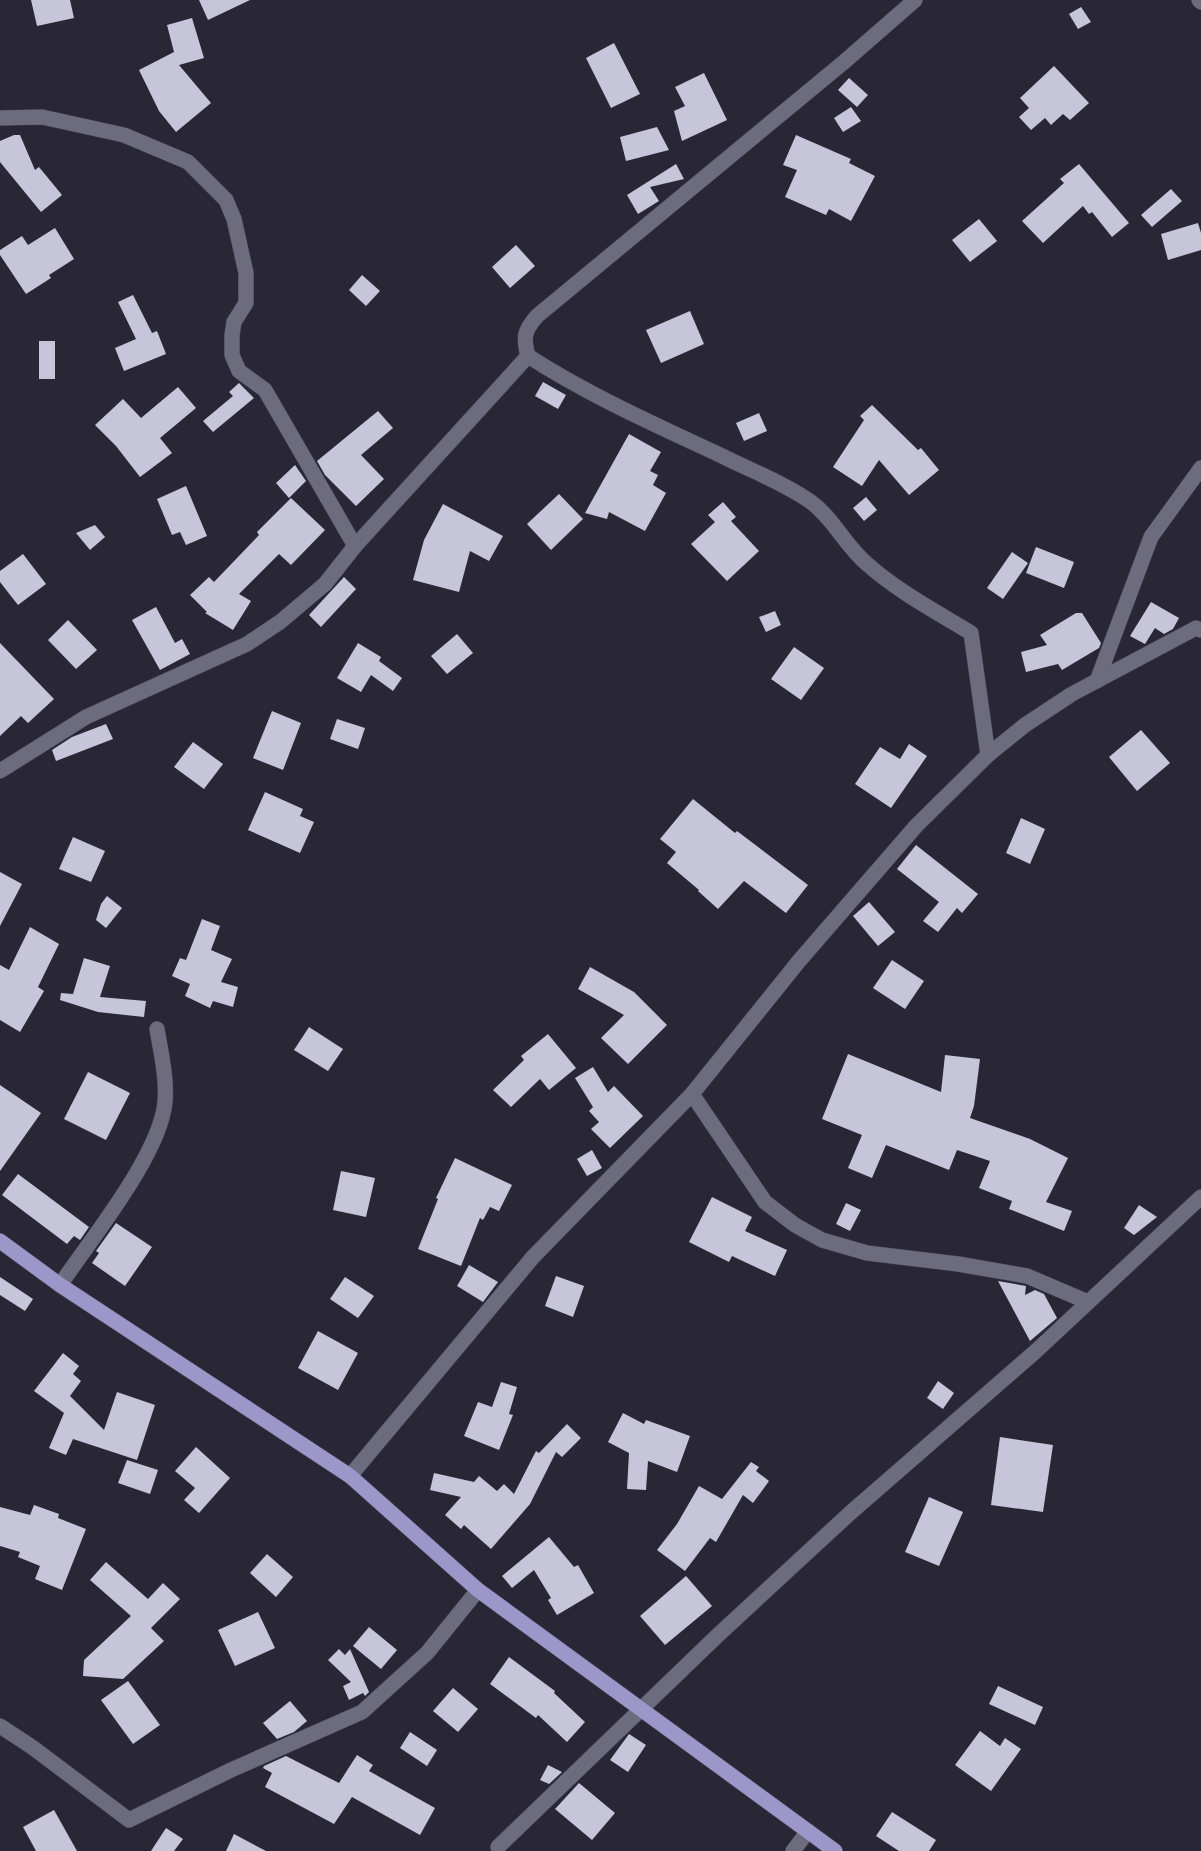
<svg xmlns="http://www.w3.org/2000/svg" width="1201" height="1851" font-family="'Archivo Narrow',sans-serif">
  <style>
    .building { fill: #c7c5d9 }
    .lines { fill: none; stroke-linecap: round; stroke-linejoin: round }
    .minor-casing { stroke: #444250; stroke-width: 16 }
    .major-casing { stroke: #444250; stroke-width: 16 }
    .minor { stroke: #6d6b7e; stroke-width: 15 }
    .major { stroke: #9c96c9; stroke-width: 15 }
  </style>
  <rect width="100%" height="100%" fill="#292736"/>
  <g class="building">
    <polygon points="31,0 70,0 74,18 37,26"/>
    <polygon points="199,0 250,0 208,20"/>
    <polygon points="1081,7 1091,22 1078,29 1069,14"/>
    <polygon points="192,18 204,58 179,65 211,103 176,132 159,111 139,70 174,52 167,25"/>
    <polygon points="614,43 640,94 611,108 586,58"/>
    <polygon points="1054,66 1089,103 1070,120 1063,114 1051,125 1045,118 1031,130 1019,117 1029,108 1020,98"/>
    <polygon points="704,73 727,120 682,141 674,111 685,106 675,87"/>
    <polygon points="849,78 868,95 857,107 838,90"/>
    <polygon points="851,107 861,121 843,132 834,118"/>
    <polygon points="657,127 669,150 626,161 620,137"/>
    <polygon points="14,135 20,135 35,170 39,167 62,195 41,212 0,162 0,141"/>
    <polygon points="796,135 851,159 849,163 875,176 851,221 829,209 826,215 785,197 797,170 783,165"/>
    <polygon points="676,164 684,179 650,187 659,201 638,214 627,195"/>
    <polygon points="1079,164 1129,223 1112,237 1092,212 1089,214 1083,206 1043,243 1022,221 1064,183 1060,179"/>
    <polygon points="1171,189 1182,201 1152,227 1141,215"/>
    <polygon points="979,219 997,241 970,262 952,240"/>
    <polygon points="1198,223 1201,233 1201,250 1168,260 1161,234"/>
    <polygon points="55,228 74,259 49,275 51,278 26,294 0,255 0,250 22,236 28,245"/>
    <polygon points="516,245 535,266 510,288 492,267"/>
    <polygon points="362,275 380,291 366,306 349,290"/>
    <polygon points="133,295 152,333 157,331 166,354 124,371 115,348 136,339 118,302"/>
    <polygon points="690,311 704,344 661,363 646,330"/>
    <rect x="39" y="341" width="16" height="38"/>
    <polygon points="543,382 566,395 558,409 535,396"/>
    <polygon points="239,383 254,398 213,432 203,421 233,396 229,392"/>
    <polygon points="178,387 196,408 160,438 172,453 140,477 116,446 95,425 123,399 141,418"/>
    <polygon points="872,405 918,450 921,448 939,470 909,495 879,460 862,486 833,467 864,420 860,416"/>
    <polygon points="378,411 393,428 361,455 384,479 356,506 325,475 317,461"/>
    <polygon points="759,413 767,431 744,441 736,423"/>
    <polygon points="629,434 661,452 650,471 658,475 653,485 666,493 645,531 609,512 607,519 585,513"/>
    <polygon points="295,465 306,481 289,498 276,483"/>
    <polygon points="186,486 207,536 186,545 180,532 172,535 157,499"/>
    <polygon points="559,494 583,519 551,550 527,524"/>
    <polygon points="866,497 877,510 864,521 853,508"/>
    <polygon points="291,498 325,530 291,565 279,554 239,594 251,601 233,630 205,613 207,612 190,595 209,577 214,582 259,535 257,532"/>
    <polygon points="723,502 736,517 731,521 759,551 727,581 691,544 715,522 708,515"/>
    <polygon points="443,504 503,536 489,561 470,551 459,592 413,580 424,540"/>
    <polygon points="95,525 105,537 90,550 76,533"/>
    <polygon points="1036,547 1074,562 1064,588 1026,573"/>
    <polygon points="1012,552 1028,563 1003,599 987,588"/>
    <polygon points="23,554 46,584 18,605 0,582 0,571"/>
    <polygon points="344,577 356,589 321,627 309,615"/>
    <polygon points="1151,602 1179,618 1173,629 1164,634 1155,628 1145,644 1130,636"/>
    <polygon points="156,607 175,643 182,639 190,654 160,670 132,620"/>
    <polygon points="775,611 781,625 766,632 759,617"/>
    <polygon points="1076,613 1082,613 1101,643 1099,648 1062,670 1058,664 1026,672 1021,652 1047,645 1040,635"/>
    <polygon points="68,620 97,650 76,669 48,640"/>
    <polygon points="457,634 473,653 447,674 431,656"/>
    <polygon points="0,643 54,699 28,723 21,716 0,736"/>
    <polygon points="358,643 381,657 379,661 402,678 393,691 371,675 361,692 337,678"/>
    <polygon points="794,647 824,668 801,700 771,679"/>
    <polygon points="272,711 301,723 283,770 253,758"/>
    <polygon points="337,719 365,728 358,749 330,739"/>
    <polygon points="106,724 113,739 56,761 52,750 72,737"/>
    <polygon points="1141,730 1170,763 1137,791 1109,757"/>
    <polygon points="193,742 223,764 204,789 174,767"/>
    <polygon points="909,744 927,756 891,808 855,784 880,747 900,759"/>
    <polygon points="265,792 303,809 300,816 314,822 300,853 248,830"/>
    <polygon points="693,799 735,833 737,831 808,885 786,913 744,881 718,909 698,891 699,890 667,863 676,852 660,839"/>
    <polygon points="1021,818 1045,829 1030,864 1006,853"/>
    <polygon points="73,837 105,851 91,882 59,869"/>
    <polygon points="916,845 978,894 962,913 957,908 938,932 923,921 939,902 897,869"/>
    <polygon points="0,872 22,884 0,926"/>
    <polygon points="107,896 122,908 106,928 96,920 101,904"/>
    <polygon points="869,902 895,932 878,946 853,916"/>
    <polygon points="202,919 220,926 211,950 232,959 221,982 238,987 233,1007 213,1001 210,1008 185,996 190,984 172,976 180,958 186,960"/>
    <polygon points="30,927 59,944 38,987 44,991 20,1032 0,1020 0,965 9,970"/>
    <polygon points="84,958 110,966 100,997 146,1001 144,1017 98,1012 60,1000 61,993 73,994"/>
    <polygon points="892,960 924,981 905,1009 873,988"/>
    <polygon points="590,967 634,992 667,1025 628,1064 601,1038 624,1015 578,989"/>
    <polygon points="309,1027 343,1049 328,1071 294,1050"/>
    <polygon points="548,1034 576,1068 549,1090 540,1079 511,1107 493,1090 524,1060 521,1056"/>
    <polygon points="848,1054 941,1092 945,1055 980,1059 974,1106 970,1118 1030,1139 1068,1158 1046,1202 1072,1211 1064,1231 1009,1209 1012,1201 979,1188 990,1161 957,1150 949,1170 886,1145 872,1178 848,1168 862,1135 822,1119"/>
    <polygon points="593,1067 608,1092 614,1086 643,1116 610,1148 591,1129 599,1122 589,1111 593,1107 575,1078"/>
    <polygon points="88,1072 130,1093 106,1140 64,1119"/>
    <polygon points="0,1085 41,1113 0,1171"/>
    <polygon points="592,1150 602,1168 587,1176 577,1159"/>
    <polygon points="455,1158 512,1185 499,1211 490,1207 483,1220 480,1218 461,1266 418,1249 438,1199 436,1198"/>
    <polygon points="341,1171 375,1178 366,1217 333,1210"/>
    <polygon points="18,1174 89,1227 80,1240 74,1236 67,1244 2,1195"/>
    <polygon points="712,1197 752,1217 745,1231 787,1250 775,1276 732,1256 729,1262 689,1242"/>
    <polygon points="846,1203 861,1210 850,1231 836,1224"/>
    <polygon points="1139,1205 1157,1217 1134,1235 1124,1228"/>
    <polygon points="116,1223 152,1247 125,1286 92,1263 99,1253 96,1251"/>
    <polygon points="469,1265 498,1282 483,1302 457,1286"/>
    <polygon points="556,1276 584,1286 573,1317 545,1306"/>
    <polygon points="0,1277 33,1299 25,1311 0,1295"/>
    <polygon points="345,1277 374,1296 358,1318 330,1299"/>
    <polygon points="998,1281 1026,1286 1025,1295 1035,1290 1044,1294 1057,1318 1030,1341"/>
    <polygon points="318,1331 358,1353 338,1390 298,1368"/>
    <polygon points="63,1353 79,1366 73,1374 81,1381 70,1396 104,1430 117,1392 155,1405 137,1460 73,1439 66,1455 49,1448 64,1413 34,1391"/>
    <polygon points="938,1381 954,1393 943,1409 927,1398"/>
    <polygon points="501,1382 517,1387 509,1414 513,1415 499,1450 464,1436 478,1402 492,1407"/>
    <polygon points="623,1413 644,1424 646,1420 690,1436 677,1472 648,1461 646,1490 627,1489 629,1453 608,1442"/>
    <polygon points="567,1424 581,1438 562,1457 556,1452 530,1504 491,1549 464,1525 461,1529 445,1515 461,1497 430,1490 434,1473 474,1482 479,1476 497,1491 504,1484 514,1494 536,1451 539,1453"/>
    <polygon points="1000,1437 1053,1445 1043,1512 991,1505"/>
    <polygon points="196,1447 230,1478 199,1513 184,1500 195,1488 175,1471"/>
    <polygon points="127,1460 158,1470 150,1494 118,1483"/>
    <polygon points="751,1462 759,1467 756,1471 769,1481 753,1503 743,1495 716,1542 710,1538 685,1571 657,1550 677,1524 699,1486 722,1499"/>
    <polygon points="929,1497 963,1512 939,1566 905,1552"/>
    <polygon points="34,1505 59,1514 58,1518 86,1529 62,1590 35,1579 40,1566 18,1557 20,1552 0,1546 0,1507 30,1515"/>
    <polygon points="549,1537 574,1567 578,1565 594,1593 557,1615 548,1600 551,1598 534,1570 512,1588 502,1576"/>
    <polygon points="267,1554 293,1577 276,1597 250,1573"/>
    <polygon points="106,1562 148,1599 163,1583 180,1599 151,1628 164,1641 123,1679 83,1676 84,1660 131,1616 90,1580"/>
    <polygon points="686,1576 712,1606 665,1645 640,1616"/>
    <polygon points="258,1612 275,1648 235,1666 218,1630"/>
    <polygon points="369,1627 397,1650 381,1669 353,1646"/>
    <polygon points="339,1649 345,1655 350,1649 369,1692 365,1696 363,1693 349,1700 343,1686 351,1682 328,1660"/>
    <polygon points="509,1657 555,1691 554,1693 585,1722 567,1742 538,1715 536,1718 490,1684"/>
    <polygon points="128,1681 160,1725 133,1744 101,1700"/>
    <polygon points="998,1686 1043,1707 1035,1725 989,1704"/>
    <polygon points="453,1688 478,1709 458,1732 433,1711"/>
    <polygon points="290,1701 307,1721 294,1732 277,1739 263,1723"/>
    <polygon points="980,1731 1000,1746 1005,1738 1021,1749 991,1791 955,1765"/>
    <polygon points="410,1732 437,1750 427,1766 400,1748"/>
    <polygon points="629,1734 646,1745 628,1772 610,1760"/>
    <polygon points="357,1755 373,1765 369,1771 435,1808 420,1835 352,1797 334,1824 265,1787 272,1773 263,1768 264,1766 286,1756 339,1783"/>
    <polygon points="548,1765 562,1772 549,1784 540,1780"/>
    <polygon points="579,1783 615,1813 592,1840 555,1809"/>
    <polygon points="54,1810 77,1851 36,1851 23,1827"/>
    <polygon points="892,1812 936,1840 929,1851 899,1851 876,1836"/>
    <polygon points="166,1828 183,1839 174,1851 151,1851"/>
    <polygon points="234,1834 266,1851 226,1851"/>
  </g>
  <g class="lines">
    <g class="minor-casing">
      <g id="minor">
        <polyline points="1199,0 1201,2"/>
        <polyline points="0,118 42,117 124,135 188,162 226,200 234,219 246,273 246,303 234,322 232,335 232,355 239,371 265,390 355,546"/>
        <path d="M528 356C590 396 656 425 722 456 752 471 784 483 811 502 833 518 845 545 866 563 897 591 935 611 971 633L988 755"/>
        <polyline points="1097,681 1151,537 1201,468"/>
        <path d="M0 771 86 717 247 644 280 622 325 584 355 546 528 356C523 337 524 331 537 316L844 62 915 0"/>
        <polyline points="692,1094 765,1202 795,1225 822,1240 867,1253 958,1264 1027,1276 1088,1302"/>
        <path d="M60 1285C91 1239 160 1155 165 1102 167 1078 161 1053 157 1029"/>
        <polyline points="350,1476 533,1257 692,1094 799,961 916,826 988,755 1025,725 1072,694 1196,628 1201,630"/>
        <polyline points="0,1726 32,1747 129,1820 231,1770 362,1712 427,1653 478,1590"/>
        <polyline points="498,1847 717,1636 849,1514 1036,1351 1201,1197"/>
        <polyline points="793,1851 808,1831"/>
      </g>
    </g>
    <g class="major-casing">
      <polyline id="major" points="0,1241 60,1285 350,1476 478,1590 835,1851"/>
    </g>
    <use href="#minor" class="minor"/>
    <use href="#major" class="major"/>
  </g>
</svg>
